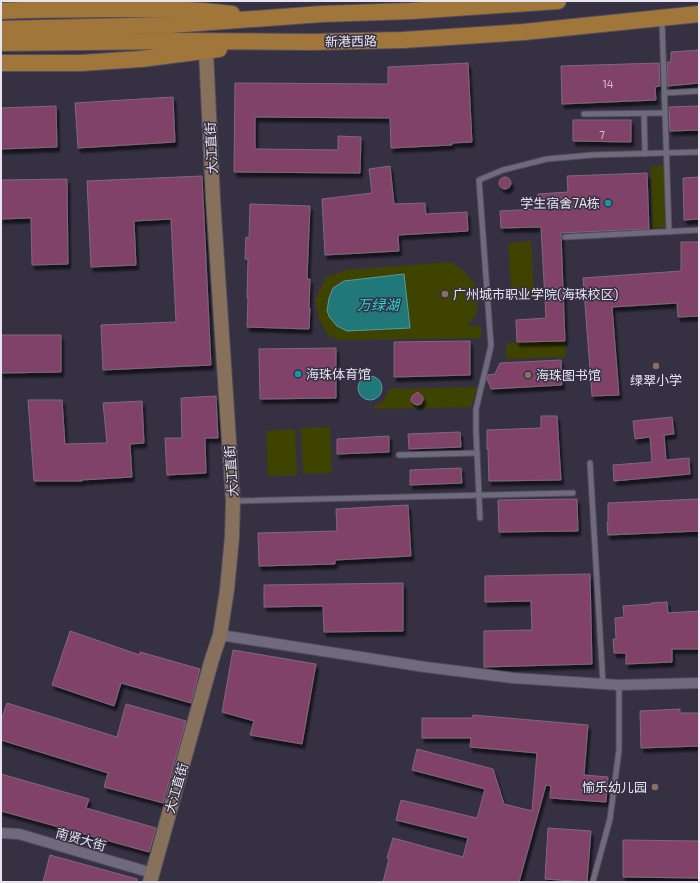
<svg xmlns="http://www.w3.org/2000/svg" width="700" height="883" font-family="'Exo 2','Noto Sans SC',sans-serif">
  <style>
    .green { fill: #3e4300 }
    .water { fill: #207878; stroke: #5c999c }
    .building { fill: #81436b; stroke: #7f6976; filter: url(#shadow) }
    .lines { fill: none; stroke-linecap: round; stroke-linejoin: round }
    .lane-casing { stroke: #524d5d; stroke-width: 7 }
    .street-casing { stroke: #524d5d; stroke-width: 12 }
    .secondary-casing { stroke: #524d5d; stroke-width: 16 }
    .primary-casing { stroke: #524d5d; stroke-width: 18 }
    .lane { stroke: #6f6a7e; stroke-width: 5 }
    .street { stroke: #6f6a7e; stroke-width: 10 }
    .secondary { stroke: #87705c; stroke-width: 14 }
    .primary { stroke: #a0763a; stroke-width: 16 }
    .culture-dot { fill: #0f9aa8; stroke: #353143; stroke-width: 1.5 }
    .education-dot { fill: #8d6e63; stroke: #353143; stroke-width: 1.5 }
    .labels { text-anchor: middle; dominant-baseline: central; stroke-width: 3; stroke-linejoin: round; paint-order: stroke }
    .number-label { font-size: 11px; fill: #cebcd0 }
    .street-label { font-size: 13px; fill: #e8e5f1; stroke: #353143 }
    .poi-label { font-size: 13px; fill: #e8e5f1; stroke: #353143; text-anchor: start }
    .water-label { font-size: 14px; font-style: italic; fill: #2ad7d9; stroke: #353143 }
  </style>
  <defs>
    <filter id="shadow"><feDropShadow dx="2.5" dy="4.5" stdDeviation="1" flood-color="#0009"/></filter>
  </defs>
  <rect width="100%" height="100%" fill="#353143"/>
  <g class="green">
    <polygon points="651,166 664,166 666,227 653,228"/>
    <polygon points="531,241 534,295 512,297 508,243"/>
    <polygon points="450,262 462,269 475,284 477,298 477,313 467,326 481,325 481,338 340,340 328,336 318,316 315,300 326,277 346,270"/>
    <polygon points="565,341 566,357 506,359 506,343"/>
    <path d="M478 387 471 407 374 409V406C383 402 386 399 389 389Z"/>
    <polygon points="330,427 332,473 303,474 301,428"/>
    <polygon points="295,429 297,475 268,476 266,431"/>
  </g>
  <g class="water">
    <polygon points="404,274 410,328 347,331 337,326 330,318 327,311 329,298 333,288 344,281"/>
    <circle cx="370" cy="388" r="12"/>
  </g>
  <g class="building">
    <polygon points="699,50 699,83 668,86 667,62 671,62 671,52"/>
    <polygon points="468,63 472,142 452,143 452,145 391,148 390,118 255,117 255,149 338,150 338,136 361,137 360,173 234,172 235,83 388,84 388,67"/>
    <polygon points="659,63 660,86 655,87 656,100 562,104 561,66"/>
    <polygon points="173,97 175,142 78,148 75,103"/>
    <polygon points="56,106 57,147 1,149 1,108"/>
    <polygon points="699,106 699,130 670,131 669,107"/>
    <polygon points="573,120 631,120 631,142 573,141"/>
    <polygon points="390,166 394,204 425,203 426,214 467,212 468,231 398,235 399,251 325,255 322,199 372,193 369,169"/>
    <polygon points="647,173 649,229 561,233 565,341 517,342 516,320 546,318 541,227 501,228 500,211 539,209 538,194 568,192 567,176"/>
    <polygon points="202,176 211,365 103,370 101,325 176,322 171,219 134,221 136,265 91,267 87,181"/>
    <polygon points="699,177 699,219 684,220 683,178"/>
    <circle cx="505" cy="183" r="6"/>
    <polygon points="67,179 68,264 32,265 31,218 1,219 1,180"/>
    <polygon points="250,204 310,206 307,279 310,279 309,308 310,308 309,329 247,327 248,298 247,298 248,259 245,259 246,237 249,238"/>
    <polygon points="681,242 699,242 699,316 678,317 677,303 612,307 619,395 592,396 583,278 681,271"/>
    <polygon points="1,335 61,335 61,372 1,373"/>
    <polygon points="470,341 470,375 394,377 394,342"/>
    <polygon points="336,348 336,398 260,399 259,349"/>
    <polygon points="561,360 562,385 491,389 487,379 488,375 495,374 500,363"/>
    <polygon points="418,392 423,397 423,400 421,404 417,405 414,404 411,401 411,399 413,395"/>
    <polygon points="216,396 218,438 205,438 206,473 167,475 165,438 182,438 181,398"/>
    <polygon points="28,400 62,400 65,444 107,443 103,403 142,401 144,443 130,444 132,477 82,480 82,481 34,481"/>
    <polygon points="541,416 557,416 561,480 489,481 488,449 487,449 487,430 541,428"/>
    <polygon points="672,417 674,434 664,435 666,460 689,458 690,474 614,481 613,465 652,462 650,437 635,439 633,421"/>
    <polygon points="460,432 461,447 409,449 408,434"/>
    <polygon points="389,436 389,452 337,454 337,439"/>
    <polygon points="461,468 462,483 410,485 410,470"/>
    <polygon points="577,499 578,531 499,532 498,500"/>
    <polygon points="699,499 699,531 608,535 607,522 608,522 608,503"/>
    <polygon points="408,505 411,556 335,560 335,564 259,566 258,533 337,531 336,509"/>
    <polygon points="590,574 592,664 484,667 484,631 532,630 531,601 485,602 485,576"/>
    <polygon points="403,583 403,631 324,632 323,606 264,607 264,585"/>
    <polygon points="667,602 668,613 699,611 699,649 672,649 672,662 626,664 626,653 614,653 613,639 616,639 615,618 624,617 623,606 651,604 651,603"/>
    <polygon points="70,631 140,655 140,652 200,669 191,703 121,683 114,706 52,685"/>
    <polygon points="233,650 316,664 302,744 250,735 254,721 222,712"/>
    <polygon points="7,703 117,737 126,704 186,721 163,803 104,787 108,773 1,740 1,721"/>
    <polygon points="680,709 680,713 699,713 699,746 641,748 640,711"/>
    <polygon points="473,715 588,725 584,775 608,777 606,802 550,798 551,786 546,785 519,882 383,882 389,859 387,858 393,838 463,857 468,838 396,820 401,800 477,818 485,789 412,770 417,749 493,769 504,804 532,811 537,753 470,747 471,738 422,738 422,718 472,718"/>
    <polygon points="1,774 89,799 86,808 156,828 149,852 1,811"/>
    <polygon points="548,828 591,831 587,882 545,879"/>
    <polygon points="623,840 699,841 699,878 623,877"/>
    <polygon points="50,855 137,879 137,882 43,882"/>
  </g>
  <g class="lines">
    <g class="lane-casing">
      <g id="lane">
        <polyline points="662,21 669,232"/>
        <polyline points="665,93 699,91"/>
        <polyline points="584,114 665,113"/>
        <polyline points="644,114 645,154"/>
        <polyline points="565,237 699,230"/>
        <polyline points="399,455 477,453"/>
        <polyline points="590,463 603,684"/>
        <polyline points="234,501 573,493"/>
        <polyline points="480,518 476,431 476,409 491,346 479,180 503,170 547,159 592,155 699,152"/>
        <polyline points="593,881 610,819 619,750 619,685"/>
      </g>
    </g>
    <g class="street-casing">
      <g id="street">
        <polyline points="220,635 425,667 513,678 619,685 699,683"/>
        <polyline points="1,833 19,834 152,873"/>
      </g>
    </g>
    <g class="secondary-casing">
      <polyline id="secondary" points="150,882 212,659 220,635 227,590 232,537 233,501 213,199 206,51"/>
    </g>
    <g class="primary-casing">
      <g id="primary">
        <path d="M1 11C33 9 66 10 98 9 143 9 188 8 232 14"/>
        <polyline points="1,29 170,25 322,14 411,11 558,1"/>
        <polyline points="1,43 175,41 311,42 403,40 524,32 699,14"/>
        <polyline points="1,63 80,63 141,59 219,49"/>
      </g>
    </g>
    <use href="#lane" class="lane"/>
    <use href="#street" class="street"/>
    <use href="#secondary" class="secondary"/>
    <use href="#primary" class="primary"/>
  </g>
  <g class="culture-dot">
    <circle cx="608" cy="203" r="4"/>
    <circle cx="298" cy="374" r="4"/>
  </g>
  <g class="education-dot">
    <circle cx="445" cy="294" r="4"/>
    <circle cx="656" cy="366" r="4"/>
    <circle cx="528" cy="375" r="4"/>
    <circle cx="655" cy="787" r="4"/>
  </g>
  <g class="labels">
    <g class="number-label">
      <text x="608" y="83">14</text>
      <text x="602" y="134">7</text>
    </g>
    <g class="street-label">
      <text transform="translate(351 41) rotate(-1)">新港西路</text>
      <text transform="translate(211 148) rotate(-93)">大江直街</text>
      <text transform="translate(231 471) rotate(-94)">大江直街</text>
      <text transform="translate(176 788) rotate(-74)">大江直街</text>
      <text transform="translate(81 839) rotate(16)">南贤大街</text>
    </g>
    <g class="poi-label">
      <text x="600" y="203" text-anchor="end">学生宿舍7A栋</text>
      <text x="453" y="294">广州城市职业学院(海珠校区)</text>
      <text x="306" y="374">海珠体育馆</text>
      <text x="536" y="375">海珠图书馆</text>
      <text x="656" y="380" text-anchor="middle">绿翠小学</text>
      <text x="647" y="787" text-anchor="end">愉乐幼儿园</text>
    </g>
    <g class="water-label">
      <text x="378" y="304">万绿湖</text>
    </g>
  </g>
  <rect width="700" height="883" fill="none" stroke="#e8e5f1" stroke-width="4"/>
</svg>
